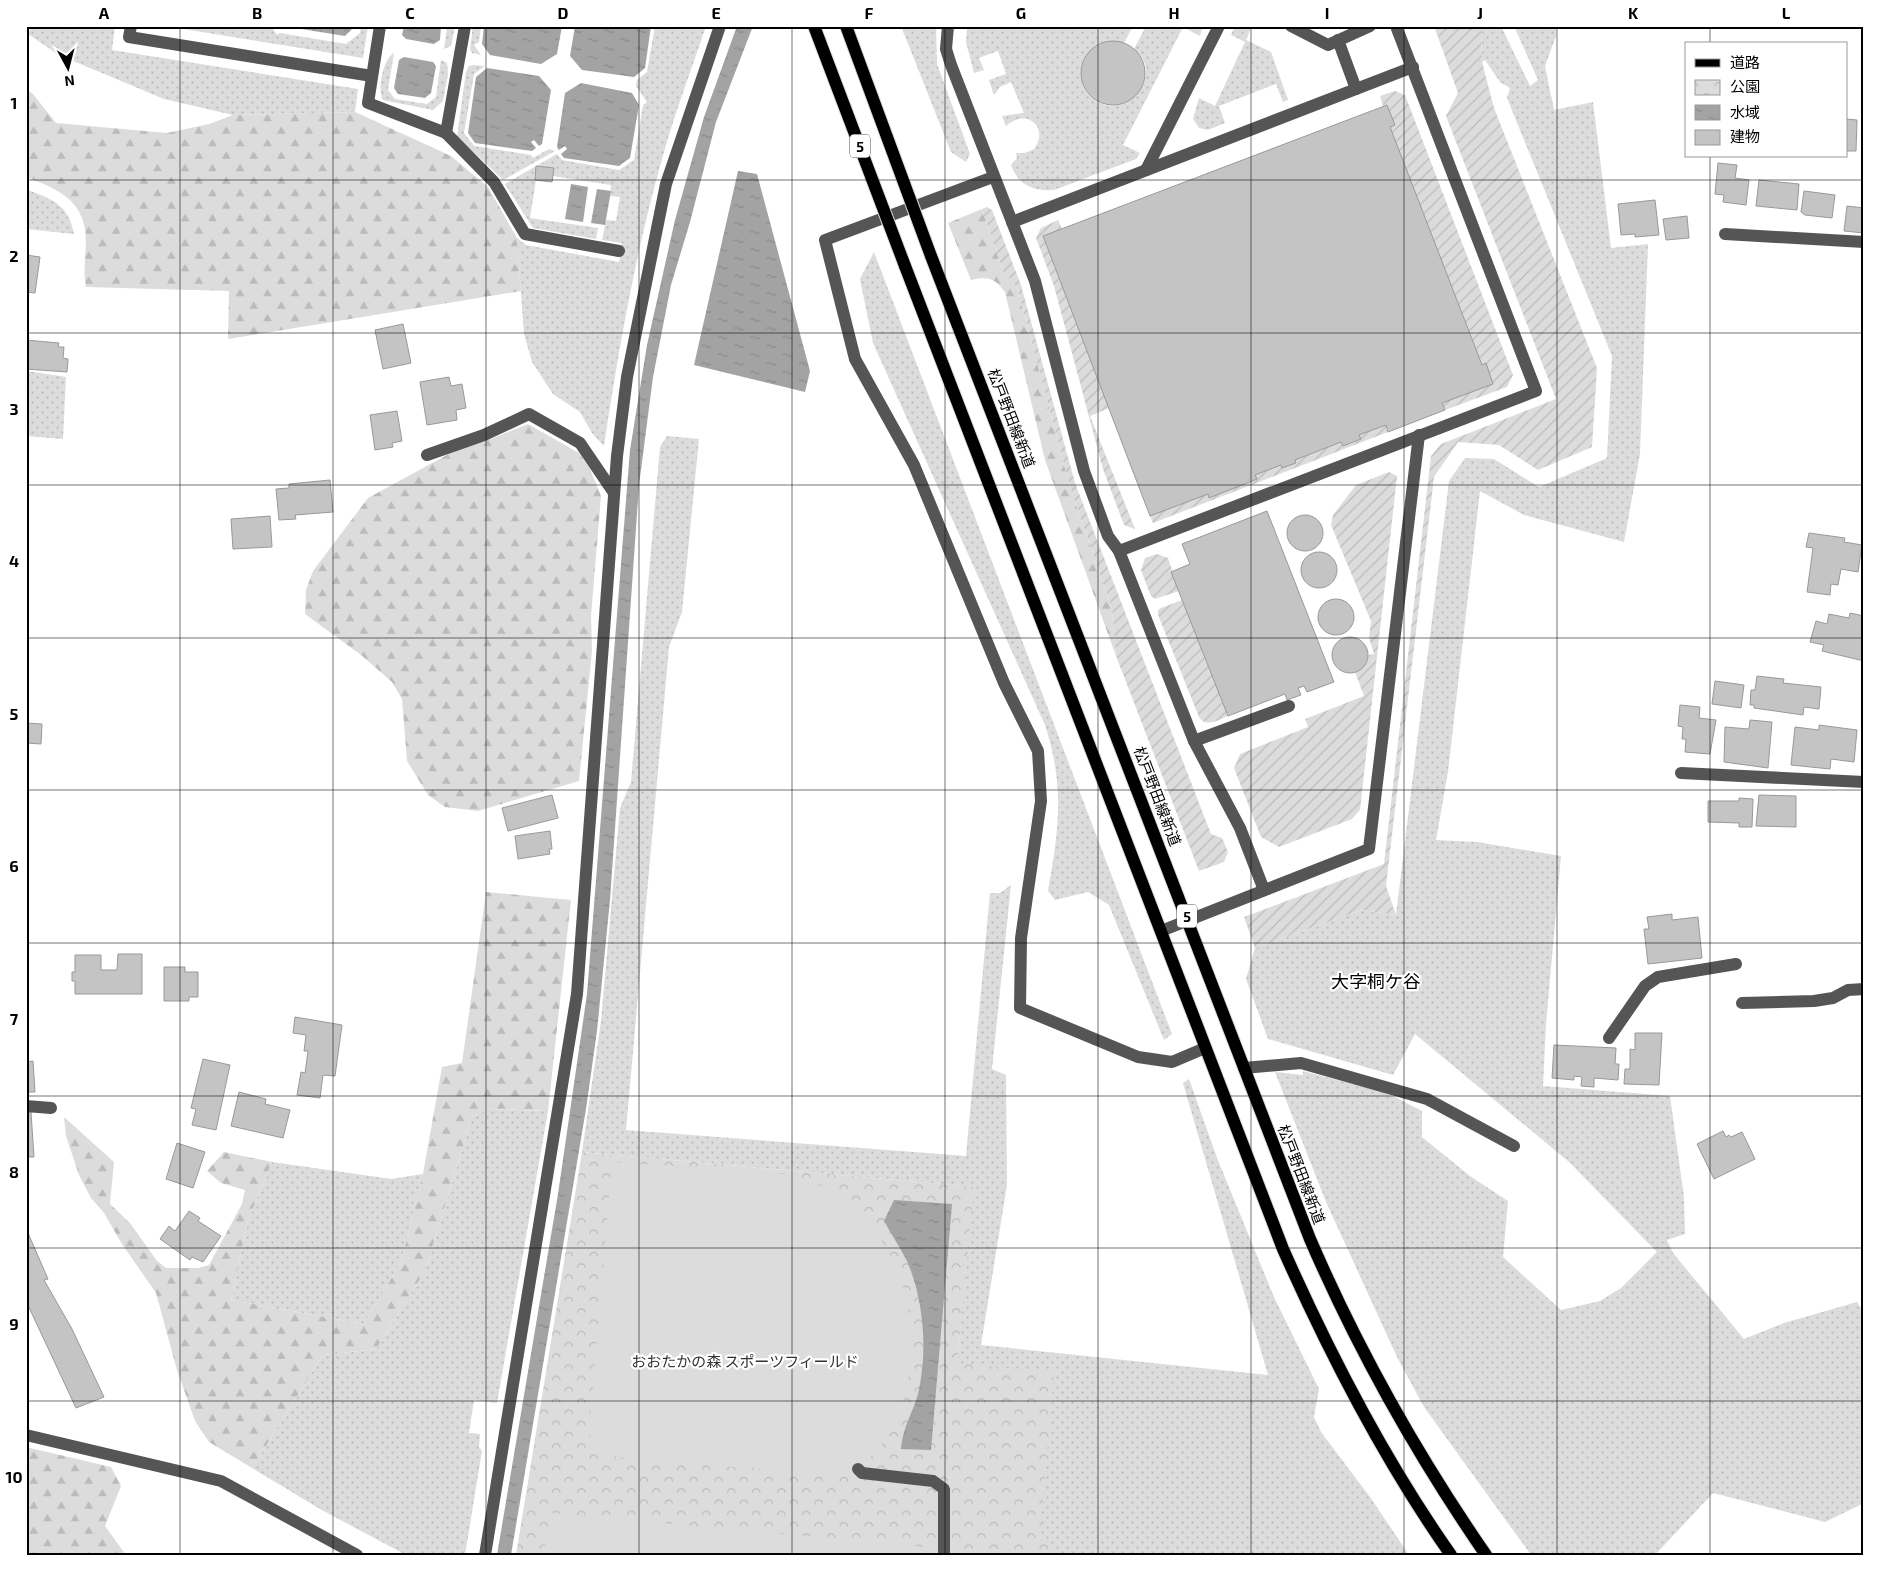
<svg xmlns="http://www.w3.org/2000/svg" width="1890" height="1581" font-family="'Exo 2','Noto Sans JP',sans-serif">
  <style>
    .grass { fill: url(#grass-dots) }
    .forest { fill: url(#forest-firs) }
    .park { fill: url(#park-crowns) }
    .garden { fill: url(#garden-furrows) }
    .pitch { fill: #dcdcdc }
    .water { fill: url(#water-ripples) }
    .building { fill: #c4c4c4; stroke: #999 }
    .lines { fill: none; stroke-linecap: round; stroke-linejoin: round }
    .major-casing { stroke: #dbdbdb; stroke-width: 14 }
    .minor { stroke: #555; stroke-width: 12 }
    .major { stroke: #000; stroke-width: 12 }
    .major-bridge-casing { stroke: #dbdbdb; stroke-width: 14; stroke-linecap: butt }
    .major-bridge { stroke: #000; stroke-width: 12 }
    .grid { fill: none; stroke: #000; stroke-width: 1; stroke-opacity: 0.55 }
    .labels { text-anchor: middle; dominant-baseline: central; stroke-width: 4.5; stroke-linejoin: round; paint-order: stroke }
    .shield { fill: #fff; stroke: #4c4c4c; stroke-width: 1 }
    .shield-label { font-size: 14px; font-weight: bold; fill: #000 }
    .street-label { font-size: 15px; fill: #000; stroke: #fff }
    .park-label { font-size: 15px; fill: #333; stroke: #fff }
    .quarter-label { font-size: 18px; fill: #000; stroke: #fff }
    .neatline { fill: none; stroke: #000; stroke-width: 2 }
    .grid-label { font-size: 16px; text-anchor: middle; font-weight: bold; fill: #000 }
  </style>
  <defs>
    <pattern id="grass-dots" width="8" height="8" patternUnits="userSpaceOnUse" patternTransform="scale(1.25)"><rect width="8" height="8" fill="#dcdcdc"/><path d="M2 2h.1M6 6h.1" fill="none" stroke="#bbb" stroke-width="1.8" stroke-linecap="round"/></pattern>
    <pattern id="forest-firs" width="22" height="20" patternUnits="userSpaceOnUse" patternTransform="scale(1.25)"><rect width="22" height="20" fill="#dcdcdc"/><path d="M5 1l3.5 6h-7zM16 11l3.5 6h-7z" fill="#bbb"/></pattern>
    <pattern id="park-crowns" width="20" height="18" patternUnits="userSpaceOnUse" patternTransform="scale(1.25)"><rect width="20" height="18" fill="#dcdcdc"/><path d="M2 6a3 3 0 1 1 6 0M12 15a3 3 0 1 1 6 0" fill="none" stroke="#bbb"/></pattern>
    <pattern id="garden-furrows" width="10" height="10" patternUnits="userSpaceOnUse" patternTransform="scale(1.25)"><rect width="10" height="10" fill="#dcdcdc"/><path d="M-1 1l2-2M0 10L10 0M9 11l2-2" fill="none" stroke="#bbb"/></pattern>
    <pattern id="water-ripples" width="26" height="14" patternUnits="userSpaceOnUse" patternTransform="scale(1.25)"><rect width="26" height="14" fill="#a3a3a3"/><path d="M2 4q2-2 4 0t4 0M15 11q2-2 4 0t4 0" fill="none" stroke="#8b8b8b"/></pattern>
  </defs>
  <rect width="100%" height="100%" fill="#fff"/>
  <g class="grass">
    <polygon points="32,26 115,26 112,50 358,89 355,112 233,115 164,99 59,55 28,34"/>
    <polygon points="165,26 271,26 277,35 280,33 346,44 360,33 361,26 368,26 363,58"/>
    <polygon points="447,26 455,26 451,46 444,49"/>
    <polygon points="473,26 481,26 479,42 474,45 481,55 472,53 470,49"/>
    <path d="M655 26H706C692 68 676 110 664 152 636 249 619 347 604 446L592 433 580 412 553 394 532 362 524 334 517 238 526 245 619 262 622 243 602 240 606 220 616 221 620 197 610 196 611 185 553 176 554 168 536 166V180L530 218 598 228 596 239 533 228 505 184 557 154 562 160 619 170 634 160 643 105 647 102 636 86 637 80 647 72Z"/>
    <polygon points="901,26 936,26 937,64 970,154 966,162 951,152"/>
    <path d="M967 26H1133L1124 43C1105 37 1084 48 1081 69 1080 80 1083 90 1091 97 1122 126 1168 75 1134 49L1146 26 1202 28 1200 36 1183 27 1123 145 1140 153 1136 159 1054 190C1034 192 1018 185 1011 165L1017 158 1016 153H1025L1034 149C1050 128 1027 107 1006 126L1002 116 1024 113 1011 82 1000 87 994 95 989 80 1006 74 998 51 979 58 984 70 974 73 966 42Z"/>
    <polygon points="1235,26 1252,26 1246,40 1271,52 1288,100 1283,102 1276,84 1219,106 1225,123 1208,130 1199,128 1193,119 1199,98 1215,106 1245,42 1231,35"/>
    <polygon points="1481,26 1501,26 1530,86 1538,80 1514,26 1556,26 1556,36 1545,66 1554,110 1593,102 1611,248 1648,244 1640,454 1624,542 1524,515 1480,491 1448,772 1436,840 1477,842 1561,856 1546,1024 1543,1086 1670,1096 1684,1197 1685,1234 1667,1240 1673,1253 1744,1339 1784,1323 1857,1302 1864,1313 1864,1503 1825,1522 1713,1493 1655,1555 1531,1555 1424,1407 1397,1357 1326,1202 1275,1072 1303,1075 1303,1071 1387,1093 1422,1111 1422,1137 1470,1176 1508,1201 1503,1257 1561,1310 1600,1301 1621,1288 1657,1252 1569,1162 1415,1034 1393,1075 1268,1039 1246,979 1255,948 1362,910 1396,915 1449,481 1465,458 1494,459 1539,487 1607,458 1612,356 1507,98 1510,88 1500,82 1485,60 1482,62"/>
    <path d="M394 53 388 90 395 99 427 104 436 97 441 60 447 63 448 74 443 101 433 110 383 100C377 89 383 59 394 53Z"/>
    <polygon points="474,65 485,66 474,74 464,133 474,146 531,155 533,158 549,149 555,151 503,180 457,136 466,72 469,66"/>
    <path d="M26 189C52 200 68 203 74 234L26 229Z"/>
    <path d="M874 252 1172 1034 1164 1040 1109 905 1088 892 1055 900 1048 891C1059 828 1065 787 1045 725L873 343 860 279Z"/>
    <polygon points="26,371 66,377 63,439 26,436"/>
    <polygon points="667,436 699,439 682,612 669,647 626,1130 966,1156 990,893 1000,893 1011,885 992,1069 1006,1075 1007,1185 981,1345 1268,1375 1183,1083 1189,1079 1217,1158 1274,1297 1319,1389 1314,1417 1321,1432 1370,1497 1409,1555 516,1555 957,1363 973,1187 582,1152 601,1021 620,808 631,782 660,447"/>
    <polygon points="489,1109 548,1111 497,1403 474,1400 469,1433 480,1434 479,1447 482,1451 465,1555 406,1555 320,1509 252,1468 323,1355 376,1349 425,1271 472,1117"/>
    <polygon points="272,1162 391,1179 423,1174 401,1262 364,1324 231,1300 248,1220"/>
  </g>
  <g class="forest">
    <path d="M26 89 33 94 56 123 167 133 209 124 233 115 355 112 451 156 488 187 517 238 521 291 228 339 229 291 86 287C82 267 88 248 85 229 80 197 52 187 26 177Z"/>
    <path d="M982 209 1003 271 1017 287 1070 487 1112 609 1116 656 1045 460 1005 292C995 278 988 276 971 280L948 223Z"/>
    <polygon points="528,424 579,453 590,469 601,496 591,616 592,651 579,781 478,811 445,807 428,795 407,761 402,699 392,682 361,655 305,614 306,590 313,571 368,498 456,450 491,439"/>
    <polygon points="486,892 571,900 548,1111 490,1109 472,1117 425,1271 376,1349 323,1355 252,1468 209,1442 195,1421 177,1370 156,1293 122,1244 104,1213 91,1198 79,1175 66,1136 64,1117 114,1162 110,1204 130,1223 157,1261 166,1268 198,1268 209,1265 242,1204 245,1190 221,1183 207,1171 224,1152 272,1162 248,1220 231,1300 364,1324 401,1262 423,1174 442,1067 462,1063"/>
    <polygon points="26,1447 111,1467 121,1486 105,1526 126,1555 26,1555"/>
  </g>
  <polygon class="park" points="582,1152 974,1187 957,1363 1054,1372 1040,1534 1057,1555 516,1555"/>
  <g class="garden">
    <polygon points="1434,26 1481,26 1482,62 1494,108 1597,368 1592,447 1538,470 1499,445 1458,442 1434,477 1386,886 1396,915 1362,910 1255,948 1244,917 1384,864 1431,456 1441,444 1556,399 1446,116 1458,93"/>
    <polygon points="1395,91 1405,95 1513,375 1507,387 1445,410 1442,403 1493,383 1486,364 1482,365 1390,127 1394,124 1387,105 1383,106 1380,96"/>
    <polygon points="987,207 992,210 1021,285 1075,483 1211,834 1222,838 1228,852 1224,862 1199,871 1116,656 1112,609 1070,487 1017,287 1003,271 982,209"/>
    <polygon points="1058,220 1062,229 1043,237 1109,408 1090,416 1135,529 1124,525 1103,469 1054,286 1036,238 1041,228"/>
    <polygon points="1386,425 1388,432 1153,523 1150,516 1208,494 1209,498 1256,479 1255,475 1281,465 1283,468 1296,463 1295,460 1341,442 1343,446 1360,440 1359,435"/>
    <polygon points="1389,472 1397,476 1360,810 1352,819 1279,847 1261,837 1234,768 1240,754 1308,727 1305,719 1364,696 1355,672 1366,664 1369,655 1374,654 1369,638 1371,621 1331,525 1333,515 1356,485"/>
    <polygon points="1157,554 1168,558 1179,591 1155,599 1151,596 1141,570 1145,558"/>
    <path d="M1182 600 1228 716C1218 720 1206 728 1199 717L1158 615V610L1161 608Z"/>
  </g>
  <g class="pitch">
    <path d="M612 1162 778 1173C798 1177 818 1183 835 1193 894 1230 920 1309 909 1374 906 1392 902 1413 892 1429 881 1448 866 1462 849 1477L609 1456 589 1433Z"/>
    <polygon points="550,1513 936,1548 937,1555 544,1555"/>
  </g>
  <g class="water">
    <polygon points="283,26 355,26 345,36"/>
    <polygon points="404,26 441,26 440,40 434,44 406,39 402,35"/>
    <polygon points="484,26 562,26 557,54 541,64 490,55 482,44"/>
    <polygon points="575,26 651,26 645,68 634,77 582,70 570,56"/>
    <polygon points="737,26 753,26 716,122 690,222 671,285 653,377 639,485 610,900 597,1031 586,1109 511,1555 497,1555 558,1194 587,994 630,450 647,345 675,220 704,117"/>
    <polygon points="404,57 433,62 436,66 431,93 425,98 398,94 394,88 399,60"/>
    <polygon points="487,68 539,76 551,90 542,144 539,146 534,140 531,142 536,148 532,151 475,143 468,133 476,77"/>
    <polygon points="581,83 632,93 639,105 630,158 619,166 564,158 561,154 567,149 565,146 559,150 557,147 565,93"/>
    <polygon points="738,171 757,174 810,371 805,392 694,365"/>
    <polygon points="571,184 588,187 583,222 565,219"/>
    <polygon points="597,189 611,191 605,225 591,223"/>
    <path d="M894 1200 952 1204 931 1450 901 1449C902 1429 913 1412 918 1394 928 1352 924 1300 907 1261 900 1247 891 1234 884 1221Z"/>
  </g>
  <g class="building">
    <circle cx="1113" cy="73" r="32"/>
    <polygon points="1387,105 1395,125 1390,127 1482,365 1486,363 1493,384 1442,403 1445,410 1388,432 1386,425 1359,435 1361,439 1343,446 1341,442 1295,460 1296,463 1282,468 1281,465 1255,475 1257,479 1209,498 1208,494 1150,516 1043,236"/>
    <polygon points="1846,119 1857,120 1856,151 1846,151"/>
    <polygon points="1718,163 1737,165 1735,178 1749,180 1746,205 1723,202 1724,195 1715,194"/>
    <polygon points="536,166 554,168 552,182 535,180"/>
    <polygon points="1759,180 1799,184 1797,210 1756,206"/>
    <polygon points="1804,191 1835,195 1832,218 1805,215 1801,212"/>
    <polygon points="1655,200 1659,235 1635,237 1635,234 1621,235 1618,204"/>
    <polygon points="1847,206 1864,208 1864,233 1844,231"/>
    <polygon points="1687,216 1689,238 1666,240 1663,219"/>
    <polygon points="26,255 40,257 35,293 26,292"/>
    <polygon points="403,324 411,363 383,369 375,330"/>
    <polygon points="26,340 59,343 58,347 64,347 63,358 68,359 67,372 26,369"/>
    <polygon points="449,377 451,386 462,384 466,408 456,410 457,420 427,425 420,382"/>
    <polygon points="397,411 402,441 392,443 393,447 375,450 370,415"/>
    <polygon points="330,480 333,512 295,515 296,519 279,520 276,489 289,488 289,484"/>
    <polygon points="1267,511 1334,682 1307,692 1304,686 1298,688 1301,695 1287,700 1285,694 1228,716 1171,572 1190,564 1182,544"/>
    <circle cx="1305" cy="533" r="18"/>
    <polygon points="270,516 272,547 233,549 231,519"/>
    <polygon points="1809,533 1845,538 1844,542 1862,545 1858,572 1841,569 1838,585 1831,584 1830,595 1807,592 1813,548 1806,547"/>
    <circle cx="1319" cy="570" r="18"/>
    <circle cx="1336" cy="617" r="18"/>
    <polygon points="1850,613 1864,616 1864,661 1822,651 1824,645 1810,642 1816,621 1827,624 1829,614 1849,618"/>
    <circle cx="1350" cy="655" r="18"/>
    <polygon points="1757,676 1784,679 1783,683 1821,687 1819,709 1804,707 1803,715 1754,708 1754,705 1750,705 1751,690 1755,690"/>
    <polygon points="1715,681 1744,685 1741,708 1712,704"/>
    <polygon points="1680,705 1700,707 1699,718 1716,720 1710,754 1685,752 1686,739 1682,739 1683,727 1678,726"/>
    <polygon points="1750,720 1772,722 1768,768 1724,762 1725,727 1749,729"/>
    <polygon points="26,723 42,724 41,744 26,743"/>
    <polygon points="1819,725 1857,730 1854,762 1831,759 1830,769 1791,765 1795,727 1819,730"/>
    <polygon points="552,795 558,818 508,831 502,808"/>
    <polygon points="1759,795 1796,796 1796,827 1756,826"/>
    <polygon points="1739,798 1753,799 1752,827 1739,827 1739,823 1708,822 1708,801 1739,801"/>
    <polygon points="550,831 552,849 549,849 550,854 518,859 515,836"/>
    <polygon points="1672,914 1672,920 1698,917 1702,958 1648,964 1644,929 1649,929 1647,917"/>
    <polygon points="118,954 142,954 142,994 75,994 75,981 72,981 72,972 75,972 75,955 101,955 101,970 117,970"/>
    <polygon points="164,967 185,967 185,972 198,972 198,997 189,997 189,1001 164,1001"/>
    <polygon points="295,1017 342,1025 335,1076 323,1075 320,1098 297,1095 301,1072 305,1073 308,1051 304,1051 306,1035 293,1033"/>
    <polygon points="1635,1033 1662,1033 1659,1085 1624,1084 1625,1069 1630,1069 1630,1049 1635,1050"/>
    <polygon points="1554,1045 1616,1048 1615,1064 1619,1064 1618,1080 1594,1078 1594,1087 1581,1086 1582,1077 1574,1076 1574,1080 1552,1078"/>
    <polygon points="203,1059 230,1065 216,1130 192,1125 196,1109 191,1108"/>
    <polygon points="33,1061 35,1092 26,1092 26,1062"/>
    <polygon points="239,1092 266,1099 265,1104 290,1110 283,1138 231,1126"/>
    <polygon points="26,1112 31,1112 34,1157 26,1157"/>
    <polygon points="1723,1131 1726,1137 1729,1135 1731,1137 1742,1132 1755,1159 1714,1179 1697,1144"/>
    <polygon points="177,1143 205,1152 193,1188 166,1179"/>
    <polygon points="189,1211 200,1218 198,1221 221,1236 203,1262 192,1257 190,1260 160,1239 169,1226 175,1231"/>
    <polygon points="28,1233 48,1279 44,1280 72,1329 104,1397 76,1408 26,1301"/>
  </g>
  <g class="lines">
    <g class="major-casing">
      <g id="major">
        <path d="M931 256 1310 1239C1358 1350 1417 1455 1486 1555"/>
        <path d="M905 266 1283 1249C1330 1355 1384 1460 1451 1555"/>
      </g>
    </g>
    <g class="minor">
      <polyline points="131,26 129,37 372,76"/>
      <polyline points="380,26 368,103 446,133 465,26"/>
      <polyline points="948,26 946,49 951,65 1035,281 1084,471 1108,536 1119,551 1194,741 1240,828 1264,890"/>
      <polyline points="1291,26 1328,45 1370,26"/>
      <polyline points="1338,40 1356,89"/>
      <polyline points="446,133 494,182 525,234 619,251"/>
      <polyline points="1146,170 1219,26"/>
      <polyline points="993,177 825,240 855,359 914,465 1004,683 1038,751 1041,801 1021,938 1020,1008 1138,1057 1172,1062 1205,1048"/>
      <polyline points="1012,222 1413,67"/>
      <polyline points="1725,234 1864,242"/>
      <polyline points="427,455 484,435 529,414 580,443 614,493"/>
      <polyline points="1119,551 1536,391 1396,26"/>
      <polyline points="1194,741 1289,706"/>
      <polyline points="1681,773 1864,782"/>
      <polyline points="1161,931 1369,849 1419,435"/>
      <polyline points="1742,1003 1814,1001 1833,998 1848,990 1864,989"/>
      <polyline points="1609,1038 1645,986 1658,977 1736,964"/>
      <polyline points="1244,1068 1301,1063 1427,1099 1514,1146"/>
      <polyline points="26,1106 51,1108"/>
      <polyline points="26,1435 221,1481 357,1555"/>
      <polyline points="858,1469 862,1473 933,1481 944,1489 944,1555"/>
      <polyline points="485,1555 577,994 617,456 627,377 666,184 720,26"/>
    </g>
    <use href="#major" class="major"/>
    <g class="major-bridge-casing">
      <g id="major-bridge">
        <polyline points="814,26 905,266"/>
        <polyline points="846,26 931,256"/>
      </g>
    </g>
    <use href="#major-bridge" class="major-bridge"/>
  </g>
  <path class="grid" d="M180 26V1555M333 26V1555M486 26V1555M639 26V1555M792 26V1555M945 26V1555M1098 26V1555M1251 26V1555M1404 26V1555M1557 26V1555M1710 26V44M1710 156V1555M26 180H1864M26 333H1864M26 485H1864M26 638H1864M26 790H1864M26 943H1864M26 1096H1864M26 1248H1864M26 1401H1864"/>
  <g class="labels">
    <g class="shield">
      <rect x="850" y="134.5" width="20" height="23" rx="4"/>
      <rect x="1177" y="904.5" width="20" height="23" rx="4"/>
    </g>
    <g class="shield-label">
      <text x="860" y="146">5</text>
      <text x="1187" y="916">5</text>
    </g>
    <g class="street-label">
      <text transform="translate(1012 418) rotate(69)">松戸野田線新道</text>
      <text transform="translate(1158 796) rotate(69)">松戸野田線新道</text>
      <text transform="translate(1302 1174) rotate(69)">松戸野田線新道</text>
    </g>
    <g class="park-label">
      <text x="745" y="1361">おおたかの森 スポーツフィールド</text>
    </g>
    <g class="quarter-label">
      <text x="1376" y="981">大字桐ケ谷</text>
    </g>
  </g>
  <rect width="1890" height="1581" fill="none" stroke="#ffffff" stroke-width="55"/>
  <rect x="1685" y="42" width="162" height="115" fill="#ffffff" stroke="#999999"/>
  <rect x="1695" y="59" width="25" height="8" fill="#000000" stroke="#999999"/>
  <text x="1730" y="68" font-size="15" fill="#000000">道路</text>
  <rect x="1695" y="80" width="25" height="15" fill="url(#park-crowns)" stroke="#999999"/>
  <text x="1730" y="92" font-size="15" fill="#000000">公園</text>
  <rect x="1695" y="105" width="25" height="15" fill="url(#water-ripples)" stroke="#999999"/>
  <text x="1730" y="118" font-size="15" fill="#000000">水域</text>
  <rect x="1695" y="130" width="25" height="15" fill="#c4c4c4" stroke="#999999"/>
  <text x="1730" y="142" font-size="15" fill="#000000">建物</text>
  <g transform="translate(68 68) rotate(173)" stroke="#ffffff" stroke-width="4" paint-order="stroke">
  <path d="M0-4L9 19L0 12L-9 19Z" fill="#000000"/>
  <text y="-8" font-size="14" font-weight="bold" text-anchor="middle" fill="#000000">N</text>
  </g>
  <rect x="28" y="28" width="1834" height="1526" class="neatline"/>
  <g class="grid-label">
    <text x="104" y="19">A</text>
    <text x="257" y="19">B</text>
    <text x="410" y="19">C</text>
    <text x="563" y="19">D</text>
    <text x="716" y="19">E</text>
    <text x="869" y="19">F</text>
    <text x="1021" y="19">G</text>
    <text x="1174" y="19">H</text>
    <text x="1327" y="19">I</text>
    <text x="1480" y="19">J</text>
    <text x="1633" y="19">K</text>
    <text x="1786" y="19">L</text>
    <text x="14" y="109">1</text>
    <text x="14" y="262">2</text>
    <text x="14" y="415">3</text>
    <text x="14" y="567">4</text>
    <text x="14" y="720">5</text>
    <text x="14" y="872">6</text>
    <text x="14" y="1025">7</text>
    <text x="14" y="1178">8</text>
    <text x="14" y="1330">9</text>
    <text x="14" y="1483">10</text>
  </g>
</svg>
